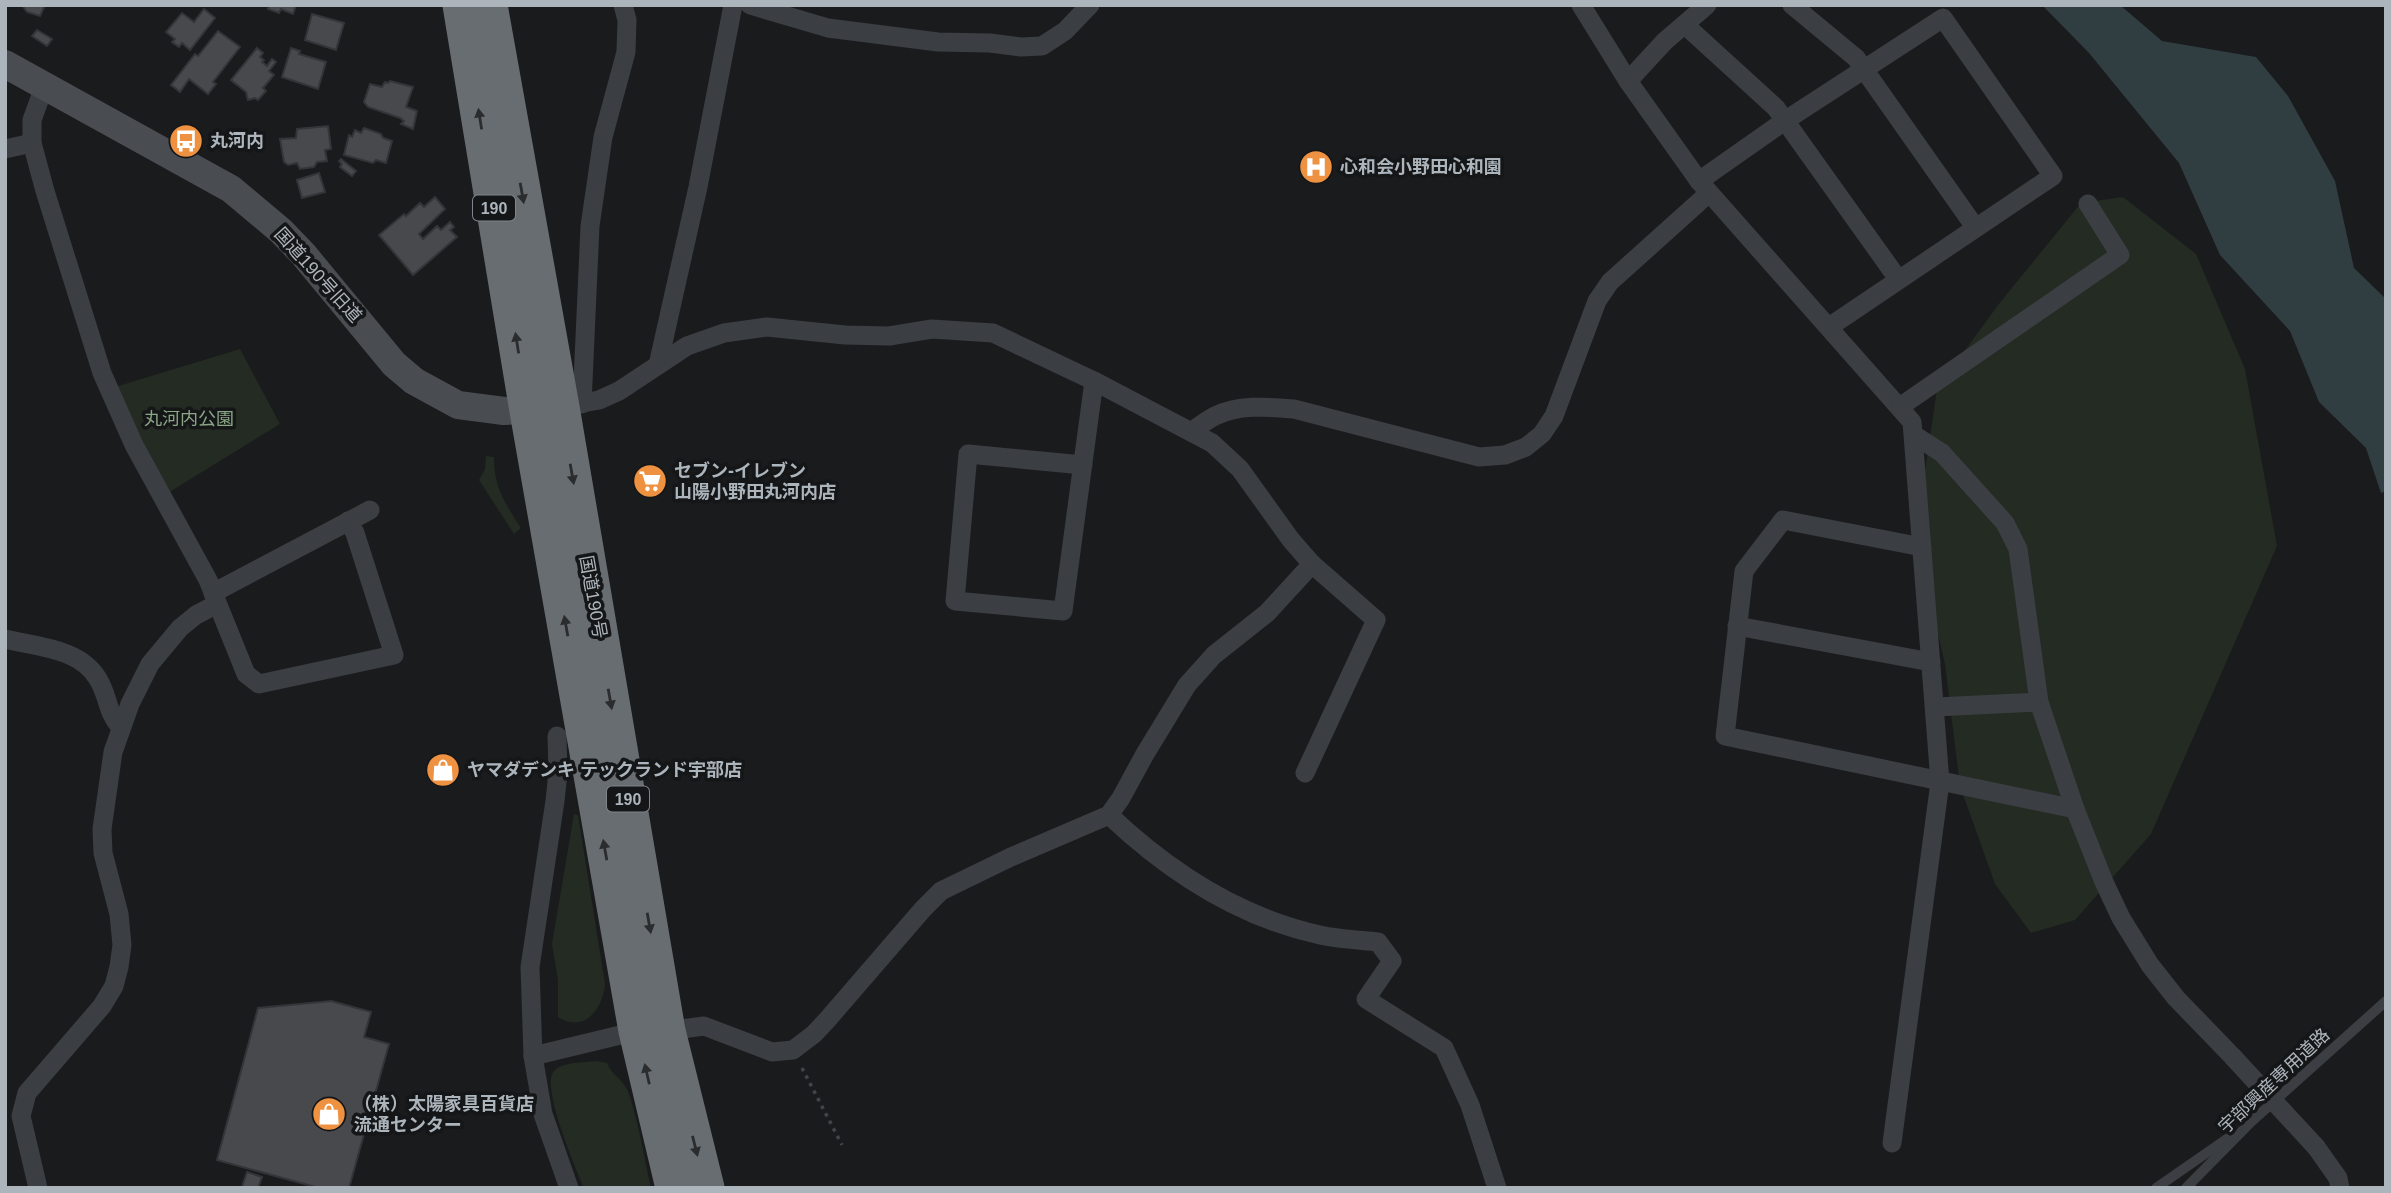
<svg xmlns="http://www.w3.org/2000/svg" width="2391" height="1193" font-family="Helvetica,'Noto Sans JP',sans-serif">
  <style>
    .green { fill: #232b22 }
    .water { fill: #303d41 }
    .building { fill: #47494d; stroke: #343539; stroke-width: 2 }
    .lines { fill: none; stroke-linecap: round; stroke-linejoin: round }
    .path { stroke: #414549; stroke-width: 3.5; stroke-dasharray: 3.5 5; stroke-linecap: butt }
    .lane { stroke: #3b3e42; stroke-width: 10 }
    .street { stroke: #3b3e42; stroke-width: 19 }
    .secondary { stroke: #494d51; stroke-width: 28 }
    .highway { stroke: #686d72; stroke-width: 37 }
    .street-bridge { stroke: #3b3e42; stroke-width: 19 }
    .oneway { fill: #2a2c2e }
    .labels { text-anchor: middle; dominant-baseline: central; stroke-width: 7; stroke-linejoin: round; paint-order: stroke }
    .shield { fill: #151618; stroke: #7f858b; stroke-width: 2 }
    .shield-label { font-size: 16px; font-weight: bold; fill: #adb5bc }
    .poi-label { font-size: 18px; font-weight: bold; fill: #adb5bc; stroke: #151618; text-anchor: start }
    .street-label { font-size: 18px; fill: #adb5bc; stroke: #151618 }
    .park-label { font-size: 18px; fill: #8aa685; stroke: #151618 }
  </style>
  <rect width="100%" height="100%" fill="#1a1b1d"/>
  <g class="green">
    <polygon points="2123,197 2196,254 2245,369 2277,546 2151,834 2075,920 2031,933 1995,884 1960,786 1945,664 1915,539 1937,389 1998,305 2081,203"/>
    <polygon points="240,349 280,424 168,493 115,387"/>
    <path d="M486 456 494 457C494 488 505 503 521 528L514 534 479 480 485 469Z"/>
    <path d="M574 814 578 815 605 984C603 1008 585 1034 558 1017V980L552 944Z"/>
    <path d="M596 1061 607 1063C611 1075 625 1080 629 1094 639 1124 644 1157 651 1188H584C576 1169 540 1085 554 1071 564 1061 583 1063 596 1061Z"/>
  </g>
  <polygon class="water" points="2042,5 2120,5 2162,41 2256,57 2288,96 2335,181 2354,268 2386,299 2386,491 2381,493 2366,448 2319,402 2290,331 2220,255 2179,163 2089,53"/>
  <g class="building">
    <polygon points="22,5 45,5 40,16 27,12"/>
    <polygon points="267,5 296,5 293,14 281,9 279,13 268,9 269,6"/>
    <polygon points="204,9 215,18 190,50 182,43 179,47 172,42 175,39 166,32 182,13 194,22"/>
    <polygon points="312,14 344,23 336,50 305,40"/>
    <polygon points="37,30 52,39 47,46 32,36"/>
    <polygon points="218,31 240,47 213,82 216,84 208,94 189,79 180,92 171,85 195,54 198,56"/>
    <polygon points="257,48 263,53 260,57 264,60 262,62 267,66 272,59 276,62 269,71 274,75 263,88 266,91 258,100 255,98 248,100 246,92 231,80"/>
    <polygon points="291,48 300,51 299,54 326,62 318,89 282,77"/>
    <polygon points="390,81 413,87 406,107 417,111 413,129 401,124 404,121 400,118 368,107 364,102 370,84 382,87 385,82 388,83"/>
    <polygon points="328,126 331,149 325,150 327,161 317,162 314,167 300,169 297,163 288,165 284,162 280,139 296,138 297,129"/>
    <polygon points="364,128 381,134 383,138 392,141 386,163 376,160 373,163 344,155 349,135 352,137 355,130 361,133"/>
    <polygon points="341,159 356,171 352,176 340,167 342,164 339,161"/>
    <polygon points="319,173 325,192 302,198 297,180"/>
    <polygon points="435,197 445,209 419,234 423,239 437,226 441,230 450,222 454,227 450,230 457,237 413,275 379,235 404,214 406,216 420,203 424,207"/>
    <polygon points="331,1001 371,1012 364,1037 389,1044 349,1188 319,1188 217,1160 258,1008"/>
    <polygon points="247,1172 262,1177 258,1188 242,1187"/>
  </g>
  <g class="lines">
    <polyline class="path" points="802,1068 842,1145"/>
    <g class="lane">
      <polyline points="2156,1188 2231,1136"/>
      <polyline points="2186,1188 2251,1122 2386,1001"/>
    </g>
    <g class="street">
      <polyline points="750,5 828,28 938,42 990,43 1021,47 1042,46 1065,31 1090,5"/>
      <polyline points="1581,5 1628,81 1699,181 1912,422 1940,782 1892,1143"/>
      <polyline points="1792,5 1856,58 1975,227"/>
      <polyline points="1685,25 1776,108 1898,279"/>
      <polyline points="1628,81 1665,41 1707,5"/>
      <polyline points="44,87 32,120 32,143 45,191 102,373 134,445 208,580 246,674 259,684 394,655 355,533 348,521"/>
      <polyline points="5,149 32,143"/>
      <polyline points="1699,181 1786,120 1943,18 2053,176 1829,327"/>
      <polyline points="658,365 698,187 733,5"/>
      <polyline points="582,404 590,226 603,137 626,52 627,20 623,5"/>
      <polyline points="1901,406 2120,255 2088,204"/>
      <path d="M1191 432C1199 426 1207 420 1215 416 1240 404 1268 407 1294 409L1479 457 1505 455 1526 447 1542 434 1554 416 1597 301 1610 282 1709 193"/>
      <polyline points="1914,435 1942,453 2005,523 2018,549 2039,702 2075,809 2104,882 2121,918 2150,965 2176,998 2233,1057"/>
      <polyline points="1083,465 968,454 955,601 1063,611 1094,381"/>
      <polyline points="1922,547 1783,520 1744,571 1725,736 2075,809"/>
      <polyline points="213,593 370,510"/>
      <polyline points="1737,626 1931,662"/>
      <path d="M5 639C37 647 80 648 98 679 109 697 106 711 121 728"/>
      <polyline points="1935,707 2039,702"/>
      <polyline points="557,736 558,772 555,801 530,967 533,1056 543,1114 569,1188"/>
      <polyline points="1305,773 1376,620 1312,564"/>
      <path d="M1109 815C1168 871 1238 917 1320 935 1338 939 1359 940 1378 942L1392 961 1366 999 1444 1048 1470 1105 1497 1188"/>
      <polyline points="533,1056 637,1031 667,1031 704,1026 772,1052 793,1050 814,1034 828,1019 923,909 941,891 1011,857 1109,815 1121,798 1145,754 1187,685 1214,655 1267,613 1312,564 1291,540 1240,469 1212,443 1094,381 993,333 932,329 889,336 845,335 767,327 724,333 687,346 619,391 599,400 561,407"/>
      <polyline points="2316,1147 2338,1178 2340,1188"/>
      <polyline points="38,1188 21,1116 27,1093 102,1006 114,986 119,967 122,945 119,914 103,853 102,829 113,752 130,704 150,664 180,628 196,615 217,604"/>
    </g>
    <polyline class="secondary" points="5,64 231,189 281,231 304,255 394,364 414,381 458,405 504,411 547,409"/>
    <g class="highway">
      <polyline points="461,5 528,411 637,1031 674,1188"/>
      <polyline points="489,5 561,407 667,1031 706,1188"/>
    </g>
    <polyline class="street-bridge" points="2233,1057 2316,1147"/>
  </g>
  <defs><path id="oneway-solid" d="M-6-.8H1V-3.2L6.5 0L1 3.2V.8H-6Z" transform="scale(1.75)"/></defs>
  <g class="oneway">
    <use href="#oneway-solid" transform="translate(480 119) rotate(-99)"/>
    <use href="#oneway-solid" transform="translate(522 193) rotate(80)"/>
    <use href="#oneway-solid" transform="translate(517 343) rotate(-99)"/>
    <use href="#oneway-solid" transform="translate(572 474) rotate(80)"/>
    <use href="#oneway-solid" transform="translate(566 626) rotate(-100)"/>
    <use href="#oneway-solid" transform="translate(610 699) rotate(80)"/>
    <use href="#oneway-solid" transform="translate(605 850) rotate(-100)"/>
    <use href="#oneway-solid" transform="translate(649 923) rotate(80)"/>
    <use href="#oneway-solid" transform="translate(647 1074) rotate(-103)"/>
    <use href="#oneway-solid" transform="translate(695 1146) rotate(76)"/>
  </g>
  <defs>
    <g id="bus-disc" transform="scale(1.75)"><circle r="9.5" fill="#ee9241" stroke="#151618"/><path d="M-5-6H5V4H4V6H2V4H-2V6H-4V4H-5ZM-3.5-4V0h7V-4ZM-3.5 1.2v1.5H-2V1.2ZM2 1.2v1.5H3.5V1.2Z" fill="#fff"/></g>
    <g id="hospital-disc" transform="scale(1.75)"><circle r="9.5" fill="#ee9241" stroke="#151618"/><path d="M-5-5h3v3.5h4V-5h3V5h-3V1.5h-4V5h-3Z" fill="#fff"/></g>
    <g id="supermarket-disc" transform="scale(1.75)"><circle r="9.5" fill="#ee9241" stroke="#151618"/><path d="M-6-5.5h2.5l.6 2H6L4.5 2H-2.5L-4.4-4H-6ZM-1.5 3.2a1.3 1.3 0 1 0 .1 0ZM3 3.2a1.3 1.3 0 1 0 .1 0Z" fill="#fff"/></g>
    <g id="shop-disc" transform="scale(1.75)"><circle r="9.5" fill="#ee9241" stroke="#151618"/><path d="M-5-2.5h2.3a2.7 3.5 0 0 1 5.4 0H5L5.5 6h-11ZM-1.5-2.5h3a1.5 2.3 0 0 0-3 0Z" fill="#fff"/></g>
  </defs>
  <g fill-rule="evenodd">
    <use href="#bus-disc" x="186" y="141"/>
    <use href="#hospital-disc" x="1316" y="167"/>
    <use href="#supermarket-disc" x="650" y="481"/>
    <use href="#shop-disc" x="443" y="770"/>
    <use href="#shop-disc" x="329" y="1114"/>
  </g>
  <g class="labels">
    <g class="shield">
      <rect x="473" y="195.5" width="42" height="25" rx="5"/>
      <rect x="607" y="786.5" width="42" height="25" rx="5"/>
    </g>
    <g class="shield-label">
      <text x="494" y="208">190</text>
      <text x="628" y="799">190</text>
    </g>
    <g class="poi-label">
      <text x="210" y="141">丸河内</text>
      <text x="1340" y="167">心和会小野田心和園</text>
      <text x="674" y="471">セブン-イレブン<tspan x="674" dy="21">山陽小野田丸河内店</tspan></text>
      <text x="467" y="770">ヤマダデンキ テックランド宇部店</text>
      <text x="354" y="1104">（株）太陽家具百貨店<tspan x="354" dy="21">流通センター</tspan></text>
    </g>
    <g class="street-label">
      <text transform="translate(318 275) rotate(48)">国道190号旧道</text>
      <text transform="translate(593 597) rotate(80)">国道190号</text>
      <text transform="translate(2274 1081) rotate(-43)">宇部興産専用道路</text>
    </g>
    <g class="park-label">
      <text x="189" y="419">丸河内公園</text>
    </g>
  </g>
  <rect width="2391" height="1193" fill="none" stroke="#adb5bc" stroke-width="14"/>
</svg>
